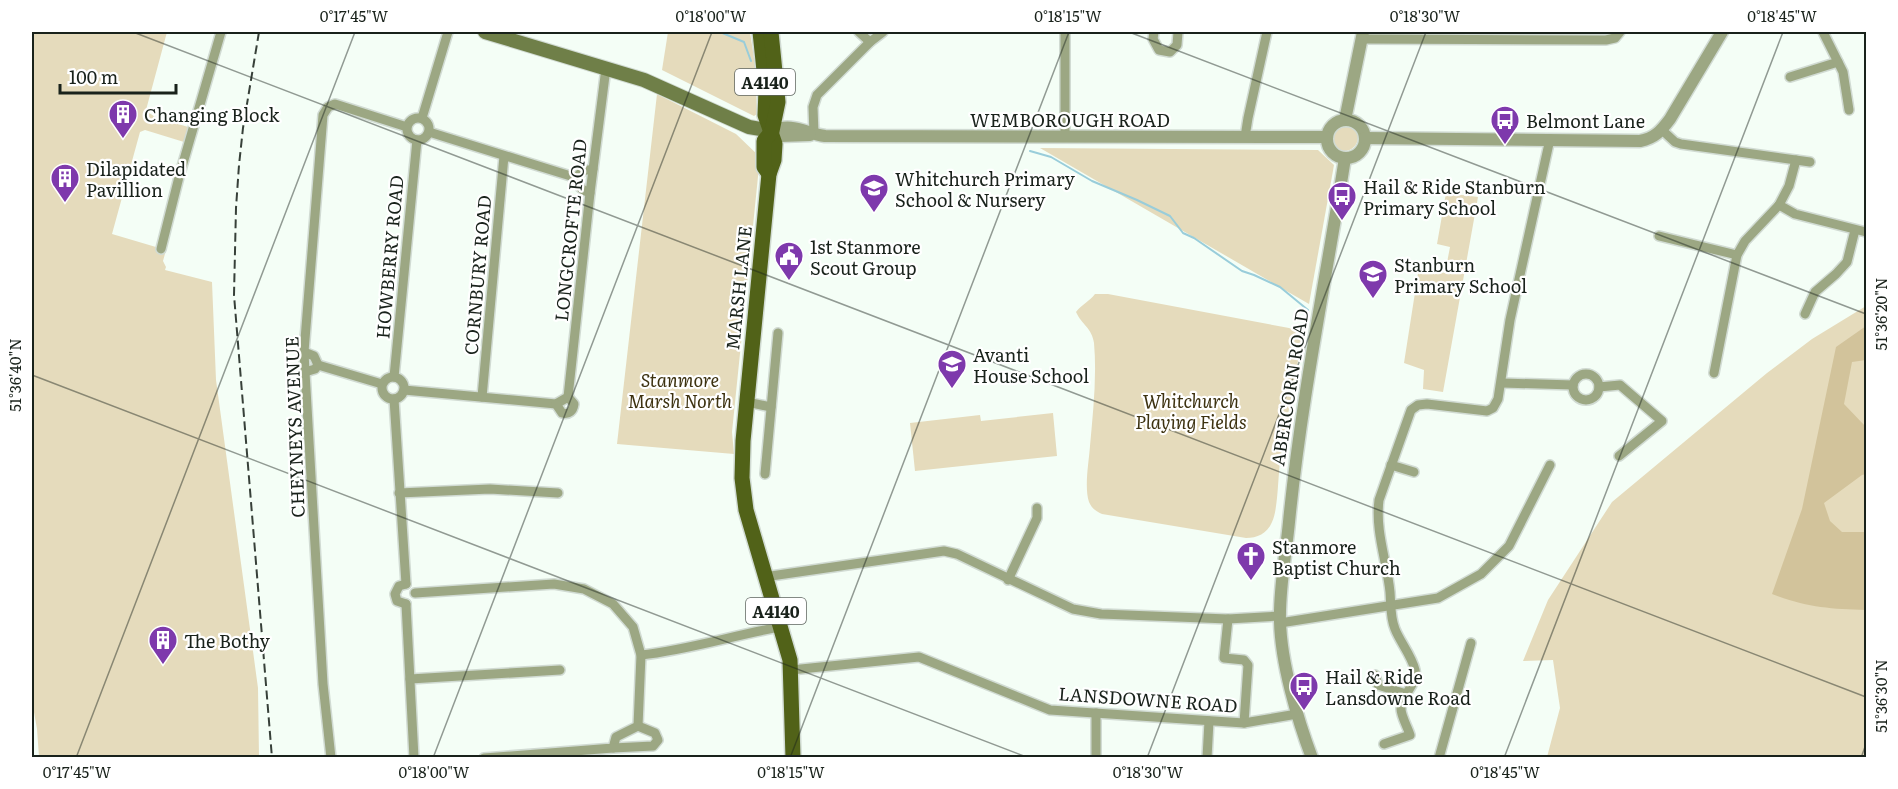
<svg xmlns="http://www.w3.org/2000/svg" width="1898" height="789" font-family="Literata,serif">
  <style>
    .green { fill: #e5dbbc }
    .forest { fill: #d2c39b }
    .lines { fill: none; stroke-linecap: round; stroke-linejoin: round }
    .stream { stroke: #99cdda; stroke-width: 2 }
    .minor-casing { stroke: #d1dbd3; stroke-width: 12 }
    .tertiary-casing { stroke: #d1dbd3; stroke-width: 15 }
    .secondary-casing { stroke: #d1dbd3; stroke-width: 16 }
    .primary-casing { stroke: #d1dbd3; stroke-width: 18 }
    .minor { stroke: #9ca783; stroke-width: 9 }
    .tertiary { stroke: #9ca783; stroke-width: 12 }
    .secondary { stroke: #6f7f48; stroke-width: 14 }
    .primary { stroke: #516218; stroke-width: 15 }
    .rail { stroke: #374039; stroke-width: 2; stroke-dasharray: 9 4.5; stroke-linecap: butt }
    .ticks { fill: none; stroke: #19221b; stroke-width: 1.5; stroke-opacity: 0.45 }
    .labels { text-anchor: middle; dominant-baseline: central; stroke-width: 4.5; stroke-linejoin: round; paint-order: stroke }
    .shield { fill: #fff; stroke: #5e645f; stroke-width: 1.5 }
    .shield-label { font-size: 16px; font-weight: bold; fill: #19221b }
    .poi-label { font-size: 18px; fill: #19221b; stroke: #fff; text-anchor: start }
    .street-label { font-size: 18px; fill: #19221b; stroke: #fff }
    .park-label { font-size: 18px; font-style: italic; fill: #3d3210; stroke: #fff }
    .neatline { fill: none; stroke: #19221b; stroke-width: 2 }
    .ticks-label { font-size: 15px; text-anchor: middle; fill: #19221b }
  </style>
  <rect width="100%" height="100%" fill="#f4fef6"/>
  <g class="green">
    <path d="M32 32H167L146 110C153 119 177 123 188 127L184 142 145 130 140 132 112 234 166 250 163 261 166 267 165 270 212 282 216 380 258 688 259 757H39L37 729 32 701Z"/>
    <polygon points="668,32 750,32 755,65 757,114 754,116 662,70"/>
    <polygon points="657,94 736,134 760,157 732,432 734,454 617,444"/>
    <circle cx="1344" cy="137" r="14"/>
    <polygon points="1040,148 1318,150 1334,165 1309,304"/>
    <polygon points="1446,193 1478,197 1443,392 1423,389 1424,370 1404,363 1419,267 1445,273 1450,247 1437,244"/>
    <path d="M1095 294H1108L1289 328 1297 331 1302 338C1295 380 1286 421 1280 462 1278 477 1278 510 1272 522 1267 534 1257 538 1246 538L1102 514C1096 511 1092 509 1089 502 1084 487 1089 461 1090 446 1093 412 1097 377 1094 343 1092 328 1082 325 1076 312 1082 304 1089 302 1095 294Z"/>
    <polygon points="1866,306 1866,757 1547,757 1560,708 1553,660 1523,661 1548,600 1612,502 1767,373 1812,339"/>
    <polygon points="1053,413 1057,456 915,471 910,423 980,415 981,421"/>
  </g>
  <path class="forest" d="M1866 326V360L1852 362 1844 404 1866 427V474L1862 475 1824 503 1830 521 1842 532H1866V610C1830 609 1806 607 1772 594L1802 509 1836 347Z"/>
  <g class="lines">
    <g class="stream">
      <polyline points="720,32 744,42 751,61"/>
      <polyline points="1030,151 1051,157 1092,181 1137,200 1170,216 1183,233 1194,238 1242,271 1254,275 1280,287 1308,310"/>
    </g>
    <g class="minor-casing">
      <g id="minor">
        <polyline points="859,32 870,42"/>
        <polyline points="1154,32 1153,39 1159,50 1170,52 1177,45 1178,32"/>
        <polyline points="1823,32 1843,72 1849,110"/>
        <polyline points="1362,39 1606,40 1615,38 1620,32"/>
        <polyline points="1790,77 1838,62"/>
        <circle cx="418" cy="129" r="11"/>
        <polyline points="422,118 448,32"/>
        <polyline points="1662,130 1675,142 1681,144 1810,162"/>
        <polyline points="429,132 577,178"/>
        <polyline points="814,134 813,107 817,95 870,42 883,32"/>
        <polyline points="1065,137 1065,32"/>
        <polyline points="1245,137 1248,118 1267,32"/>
        <path d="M590 193C580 190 570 179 583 171 585 170 589 170 593 169"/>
        <polyline points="1779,205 1795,214 1866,232"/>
        <polyline points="1659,236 1737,255"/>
        <polyline points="161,249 179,177 221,32"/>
        <polyline points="1805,314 1815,292 1836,274 1847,262 1855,230"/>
        <polyline points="304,352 314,356 318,365 315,369 305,372"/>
        <polyline points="318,365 382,384"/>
        <polyline points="1714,373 1737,255 1745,241 1779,205 1789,186 1796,160"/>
        <circle cx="1586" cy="387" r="13"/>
        <circle cx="393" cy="388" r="11"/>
        <polyline points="394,377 417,140"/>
        <polyline points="1502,383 1573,385"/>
        <polyline points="1599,387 1620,385 1662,421 1619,456"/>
        <polyline points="404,390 556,404 568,397 590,193 606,68"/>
        <polyline points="482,397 504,156"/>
        <polyline points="394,399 406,584"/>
        <polyline points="747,402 771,407"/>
        <path d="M556 404 562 413C569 415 573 411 574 404L568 397"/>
        <polyline points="1391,465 1414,472"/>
        <polyline points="765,474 778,333"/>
        <polyline points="399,493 490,489 558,493"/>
        <polyline points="764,577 944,551 957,554 1073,609 1101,614 1228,619 1280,616"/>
        <polyline points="1008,580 1037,518 1037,508"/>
        <polyline points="406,584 399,586 395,594 397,601 406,604"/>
        <polyline points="415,593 554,584 584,589 613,604 633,627 641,655 638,726 616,737 613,748 484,758"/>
        <polyline points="406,604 414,758"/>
        <polyline points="1228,619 1224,658 1244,660 1248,665 1244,723"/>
        <polyline points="1280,623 1438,598 1481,574 1509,546 1550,465"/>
        <path d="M641 655C688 650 734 635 780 627"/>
        <polyline points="791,670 919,657 1050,710 1244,723 1297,714"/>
        <polyline points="1375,675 1378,685 1406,694"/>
        <polyline points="410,679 560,670"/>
        <polyline points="1096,713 1096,758"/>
        <path d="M1384 744 1410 735C1408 728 1401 716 1401 709 1401 694 1418 685 1415 670 1412 656 1400 642 1395 629 1390 617 1391 604 1390 592 1387 562 1375 531 1379 500L1411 410 1418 405 1427 404 1487 411 1493 408 1498 399 1510 320 1550 139"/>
        <polyline points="613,748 653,746 658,740 655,733 638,726"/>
        <polyline points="331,758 323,684 305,372 304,352 323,115 328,107 335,104 407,127"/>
        <polyline points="1207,758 1209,721"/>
        <polyline points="1439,758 1471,643"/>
      </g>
    </g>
    <g class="tertiary-casing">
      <g id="tertiary">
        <circle cx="1346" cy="139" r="19"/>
        <polyline points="1345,120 1363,32"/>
        <path d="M772 131C792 122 805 133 825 136L1326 137"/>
        <polyline points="772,131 780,136 810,135"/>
        <path d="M1365 138 1640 141C1655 138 1661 131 1670 119L1722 32"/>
        <path d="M1312 758C1297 718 1281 663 1280 621 1279 588 1286 554 1289 522 1301 400 1326 279 1345 158"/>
      </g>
    </g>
    <g class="secondary-casing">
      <polyline id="secondary" points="485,32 644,80 749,127 772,131"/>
    </g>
    <g class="primary-casing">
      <g id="primary">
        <polyline points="760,32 766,90 765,115 775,144 774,160 769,174 743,441 742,478 746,510 790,660 793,758"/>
        <polyline points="769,174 764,167 764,141 772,131 778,102 771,32"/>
      </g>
    </g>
    <use href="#minor" class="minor"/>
    <use href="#tertiary" class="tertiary"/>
    <use href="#secondary" class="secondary"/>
    <use href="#primary" class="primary"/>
    <polyline class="rail" points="259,32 243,128 239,165 236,208 234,295 272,758"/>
  </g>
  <path class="ticks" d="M133 32 1866 697M1129 32 1866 314M32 375 1029 758M32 757 33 758M76 758 355 32M433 758 712 32M790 758 1069 32M1147 758 1426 32M1504 758 1783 32M1861 758 1866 744"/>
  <defs>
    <g id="building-pin" transform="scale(1.5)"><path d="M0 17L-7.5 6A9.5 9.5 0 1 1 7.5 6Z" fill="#7e39ac" stroke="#fff"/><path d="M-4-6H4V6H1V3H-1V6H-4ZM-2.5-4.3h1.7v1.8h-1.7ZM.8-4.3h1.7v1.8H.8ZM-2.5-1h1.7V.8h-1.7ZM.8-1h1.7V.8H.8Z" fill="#fff"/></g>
    <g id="bus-pin" transform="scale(1.5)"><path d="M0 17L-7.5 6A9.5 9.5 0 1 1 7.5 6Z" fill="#7e39ac" stroke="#fff"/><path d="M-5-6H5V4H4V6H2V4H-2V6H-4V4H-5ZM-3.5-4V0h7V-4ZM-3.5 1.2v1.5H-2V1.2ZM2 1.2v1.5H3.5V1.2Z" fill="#fff"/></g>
    <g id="school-pin" transform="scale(1.5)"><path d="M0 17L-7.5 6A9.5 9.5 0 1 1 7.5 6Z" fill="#7e39ac" stroke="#fff"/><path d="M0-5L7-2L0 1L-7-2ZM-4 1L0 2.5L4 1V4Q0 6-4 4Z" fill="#fff"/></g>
    <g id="civic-pin" transform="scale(1.5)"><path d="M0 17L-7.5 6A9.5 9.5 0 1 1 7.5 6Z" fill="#7e39ac" stroke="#fff"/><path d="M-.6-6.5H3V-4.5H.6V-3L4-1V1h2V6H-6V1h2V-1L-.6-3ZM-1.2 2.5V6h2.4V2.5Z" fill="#fff"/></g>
    <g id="church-pin" transform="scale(1.5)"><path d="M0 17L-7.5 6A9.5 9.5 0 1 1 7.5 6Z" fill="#7e39ac" stroke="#fff"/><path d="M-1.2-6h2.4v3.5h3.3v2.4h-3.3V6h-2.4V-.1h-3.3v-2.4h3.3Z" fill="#fff"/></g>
  </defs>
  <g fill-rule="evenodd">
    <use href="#building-pin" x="123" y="114"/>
    <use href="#bus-pin" x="1505" y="120"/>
    <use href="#building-pin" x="65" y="178"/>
    <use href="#school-pin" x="874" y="188"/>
    <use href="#bus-pin" x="1342" y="196"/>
    <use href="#civic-pin" x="789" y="256"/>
    <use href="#school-pin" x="1373" y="274"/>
    <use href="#school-pin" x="952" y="364"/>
    <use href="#church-pin" x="1251" y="556"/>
    <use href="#building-pin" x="163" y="640"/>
    <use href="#bus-pin" x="1304" y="686"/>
  </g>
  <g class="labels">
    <g class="shield">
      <rect x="735" y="69" width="60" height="26" rx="4.5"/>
      <rect x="746" y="598" width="60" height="26" rx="4.5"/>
    </g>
    <g class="shield-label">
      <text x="765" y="82">A4140</text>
      <text x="776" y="611">A4140</text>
    </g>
    <g class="poi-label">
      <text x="144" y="114">Changing Block</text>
      <text x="1526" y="120">Belmont Lane</text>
      <text x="86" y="168">Dilapidated<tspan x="86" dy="21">Pavillion</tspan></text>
      <text x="895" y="178">Whitchurch Primary<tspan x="895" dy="21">School &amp; Nursery</tspan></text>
      <text x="1363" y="186">Hail &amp; Ride Stanburn<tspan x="1363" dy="21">Primary School</tspan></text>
      <text x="810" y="246">1st Stanmore<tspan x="810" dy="21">Scout Group</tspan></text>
      <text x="1394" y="264">Stanburn<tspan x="1394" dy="21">Primary School</tspan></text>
      <text x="973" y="354">Avanti<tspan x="973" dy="21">House School</tspan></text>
      <text x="1272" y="546">Stanmore<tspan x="1272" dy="21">Baptist Church</tspan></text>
      <text x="184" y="640">The Bothy</text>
      <text x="1325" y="676">Hail &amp; Ride<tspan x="1325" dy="21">Lansdowne Road</tspan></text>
    </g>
    <g class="street-label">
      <text x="1070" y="119">WEMBOROUGH ROAD</text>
      <text transform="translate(570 230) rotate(-84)">LONGCROFTE ROAD</text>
      <text transform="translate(389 257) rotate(-85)">HOWBERRY ROAD</text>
      <text transform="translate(477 275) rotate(-85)">CORNBURY ROAD</text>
      <text transform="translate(738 288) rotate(-84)">MARSH LANE</text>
      <text transform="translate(1289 387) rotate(-81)">ABERCORN ROAD</text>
      <text transform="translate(294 427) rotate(-92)">CHEYNEYS AVENUE</text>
      <text transform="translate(1148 699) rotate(4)">LANSDOWNE ROAD</text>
    </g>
    <g class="park-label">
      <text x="680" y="379">Stanmore<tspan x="680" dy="21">Marsh North</tspan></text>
      <text x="1191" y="400">Whitchurch<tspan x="1191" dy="21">Playing Fields</tspan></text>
    </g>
  </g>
  <rect width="1898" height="789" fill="none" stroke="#ffffff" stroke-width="66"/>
  <path d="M60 84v9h116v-9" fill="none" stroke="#19221b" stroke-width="3"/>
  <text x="69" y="84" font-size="18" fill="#19221b" stroke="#ffffff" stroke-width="4.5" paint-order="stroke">100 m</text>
  <rect x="33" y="33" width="1832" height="723" class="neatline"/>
  <g class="ticks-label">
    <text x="354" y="22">0°17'45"W</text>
    <text x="711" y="22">0°18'00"W</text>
    <text x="1068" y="22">0°18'15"W</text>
    <text x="1425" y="22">0°18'30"W</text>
    <text x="1782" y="22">0°18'45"W</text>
    <text transform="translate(1882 314) rotate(-90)" y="5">51°36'20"N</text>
    <text transform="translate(16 375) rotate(-90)" y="5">51°36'40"N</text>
    <text transform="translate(1882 696) rotate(-90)" y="5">51°36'30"N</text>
    <text x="77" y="778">0°17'45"W</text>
    <text x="434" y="778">0°18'00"W</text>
    <text x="791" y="778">0°18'15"W</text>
    <text x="1148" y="778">0°18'30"W</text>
    <text x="1505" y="778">0°18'45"W</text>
  </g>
</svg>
